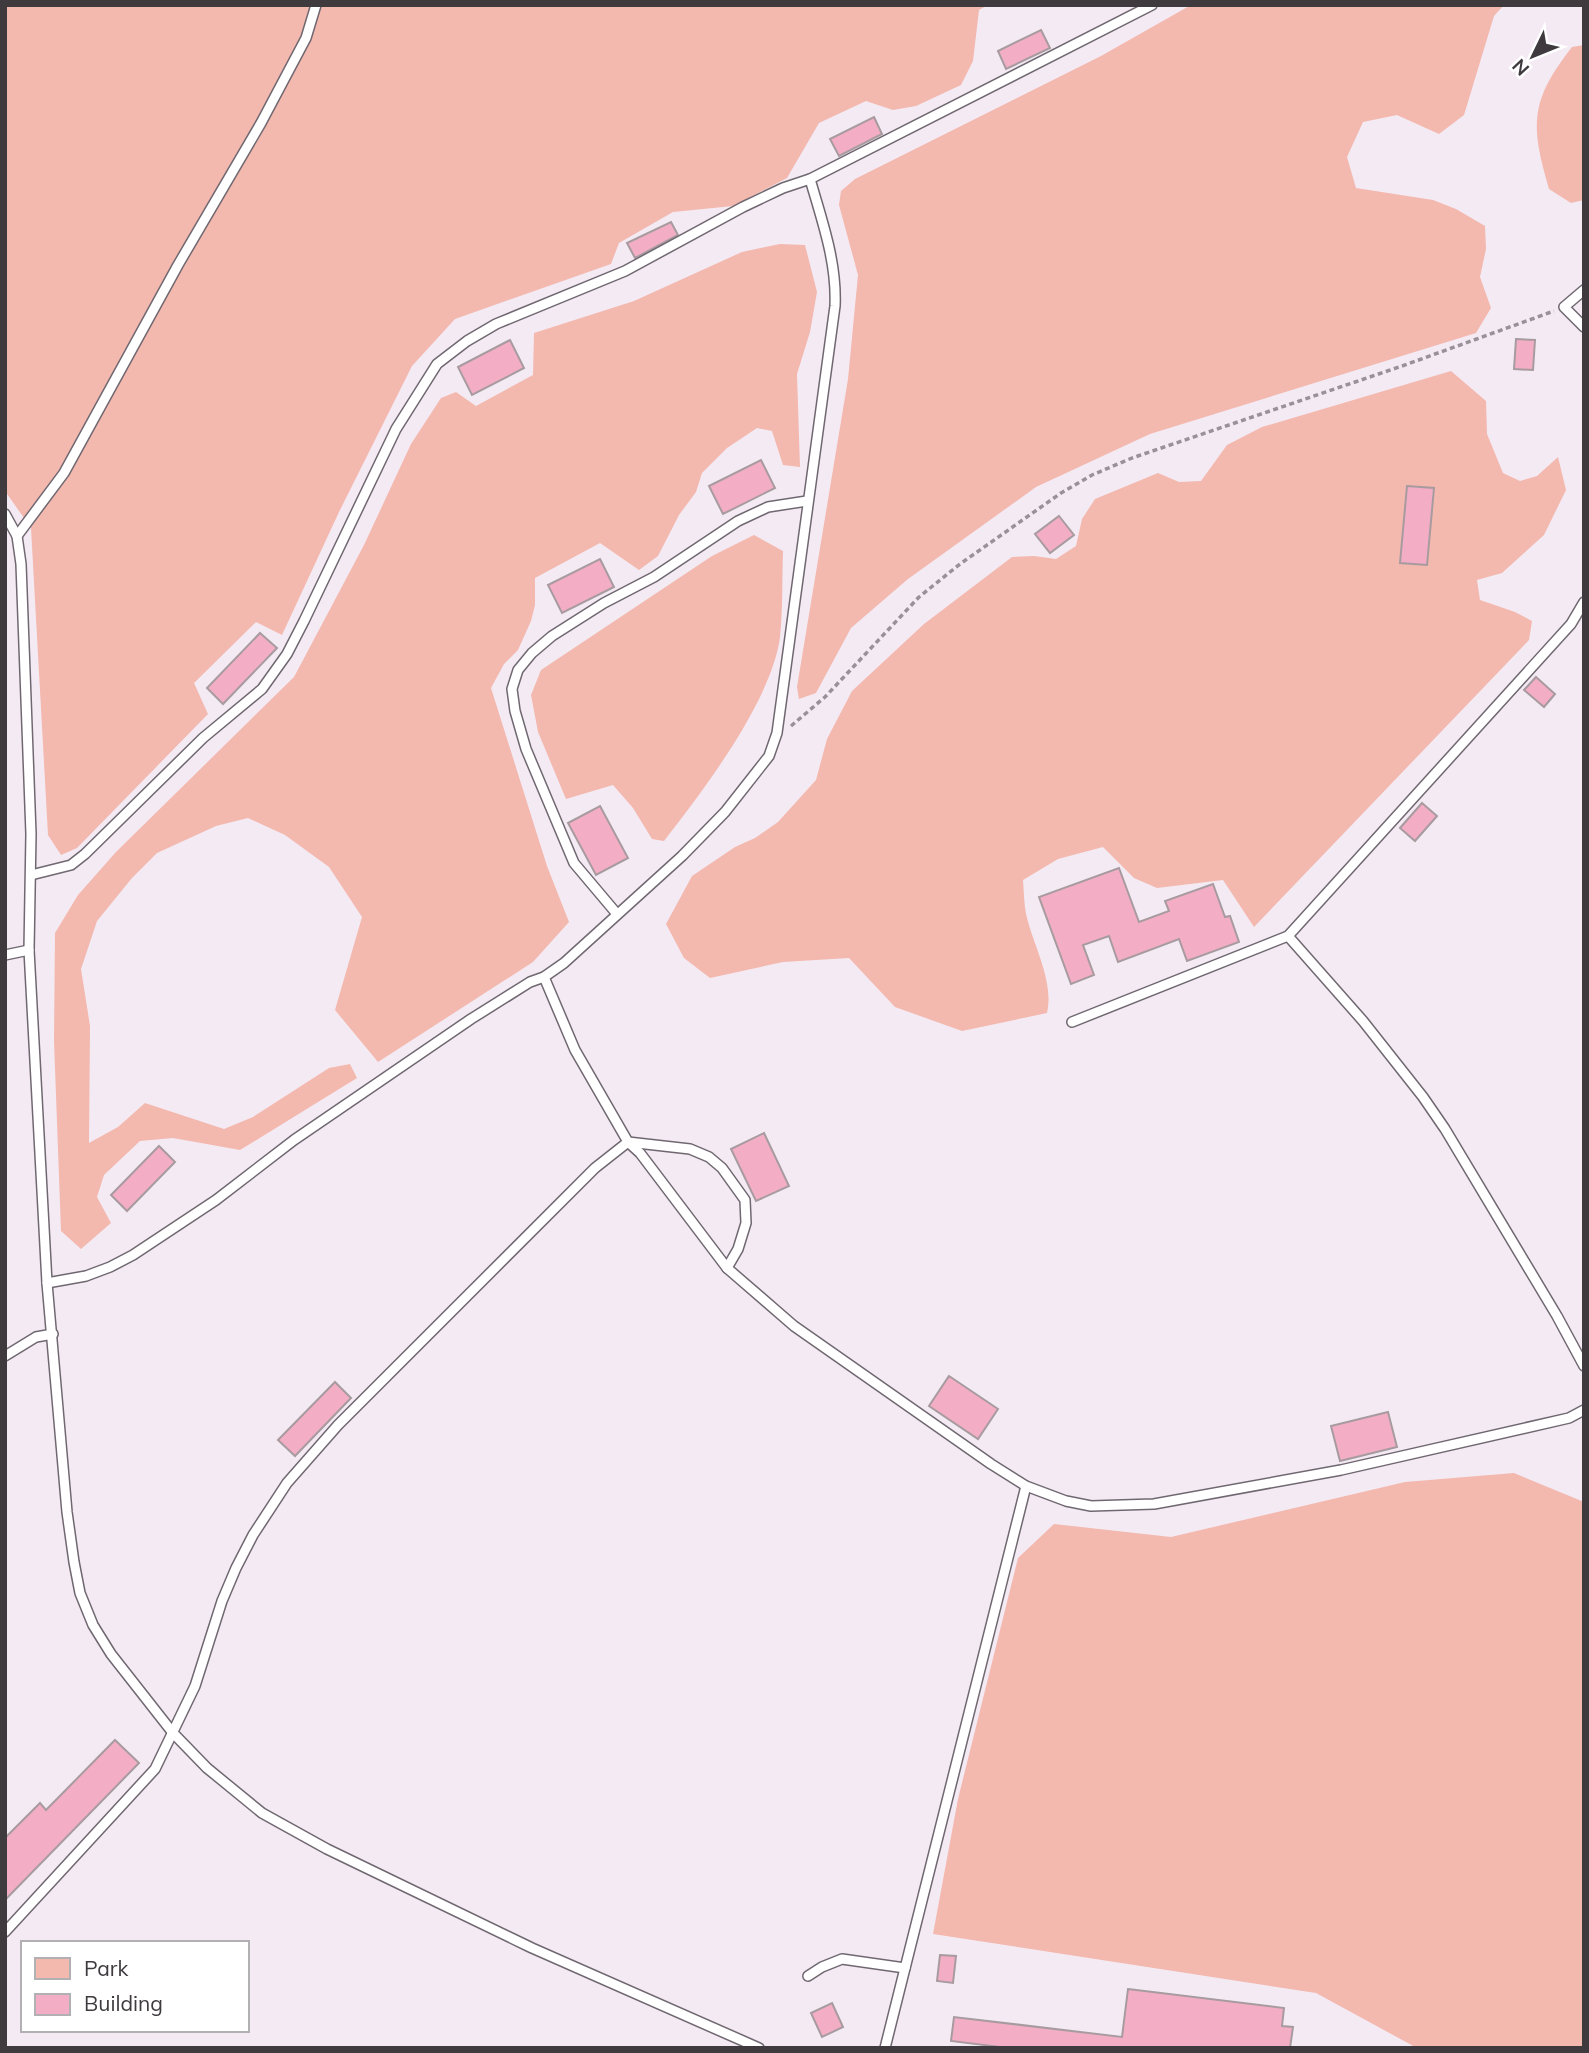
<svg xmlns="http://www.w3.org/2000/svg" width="1589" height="2053" font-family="Mulish,sans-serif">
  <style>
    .green { fill: #f3b8ae }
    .building { fill: #f3aec6; stroke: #a89b9f; stroke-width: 2 }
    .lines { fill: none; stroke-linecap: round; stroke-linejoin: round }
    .service-casing { stroke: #706871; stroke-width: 12 }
    .path { stroke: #989198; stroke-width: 3.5; stroke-dasharray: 5 3.5; stroke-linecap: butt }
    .service { stroke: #fff; stroke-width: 9 }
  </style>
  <rect width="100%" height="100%" fill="#f4eaf4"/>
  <g class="green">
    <polygon points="5,5 988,5 979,10 973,61 961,85 916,106 893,110 866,101 819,123 787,178 733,206 673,212 619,243 611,264 455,319 412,366 339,512 282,635 256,622 194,683 208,714 77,848 61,855 48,835 31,528 5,491"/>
    <polygon points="1191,5 1504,5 1494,16 1464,115 1439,134 1397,115 1363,122 1347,157 1356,188 1433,200 1456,209 1485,226 1486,249 1480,277 1491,308 1476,333 1150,434 1036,487 908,579 851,628 816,693 799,699 797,687 848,379 858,275 839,205 841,191 855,179 1101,56"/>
    <path d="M1584 45V200L1571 203 1549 189C1530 124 1530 101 1572 47Z"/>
    <polygon points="780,244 805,245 817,292 810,332 797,374 800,467 783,465 772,431 757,428 727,448 702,473 696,492 679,515 658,556 639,570 600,543 535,578 535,605 531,621 518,650 504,664 491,688 547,866 569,922 533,962 378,1062 335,1010 362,917 329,867 285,835 248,818 216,826 157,853 132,878 97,921 81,969 90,1026 89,1143 118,1127 145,1103 224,1129 253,1117 329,1068 350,1064 357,1078 240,1150 173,1138 140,1141 104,1175 97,1197 111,1223 81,1249 61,1231 54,1041 55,933 78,895 116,852 294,677 364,545 411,444 441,398 456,392 476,406 533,375 534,333 634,301 742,252"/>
    <path d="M1451 371 1486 401 1487 434 1503 473 1520 481 1537 476 1558 457 1566 490 1544 535 1502 573 1477 580 1480 600 1515 612 1532 621 1529 640 1254 927 1223 880 1157 888 1134 878 1103 847 1058 859 1023 880C1024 893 1024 906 1027 918 1035 949 1054 982 1047 1013L962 1031 895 1007 849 958 783 962 710 978 684 958 666 924 692 876 735 847 755 838 778 822 816 780 827 739 852 691 924 624 1012 557 1034 556 1056 559 1076 546 1082 519 1095 499 1158 473 1179 482 1201 481 1227 445 1262 427Z"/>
    <path d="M754 535 783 551C782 579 783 608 780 637 772 700 703 791 664 841L652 839 633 808 613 785 566 799 538 732 531 695 541 670 712 556Z"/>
    <polygon points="1514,1473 1584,1502 1584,2048 1417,2048 1316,1993 933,1934 958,1799 1018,1558 1054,1524 1171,1537 1405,1482"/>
  </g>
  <g class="building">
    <polygon points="1041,30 1050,48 1006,69 998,51"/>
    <polygon points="874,117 882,134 839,156 830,139"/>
    <polygon points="671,222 678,235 635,258 627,243"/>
    <polygon points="1516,339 1535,340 1533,370 1514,369"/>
    <polygon points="510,340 524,368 472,395 458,367"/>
    <polygon points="761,460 775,488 723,514 709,486"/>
    <polygon points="1407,486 1434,488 1427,565 1400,563"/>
    <polygon points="1059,516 1074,535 1050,553 1035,534"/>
    <polygon points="600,559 614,587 562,613 548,585"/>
    <polygon points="260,633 277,648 223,704 207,688"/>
    <polygon points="1536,677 1555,694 1544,707 1524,690"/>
    <polygon points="1422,803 1437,816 1415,841 1400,828"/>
    <polygon points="600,806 628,858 596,875 568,823"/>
    <polygon points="1119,868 1139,922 1169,911 1165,901 1213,884 1225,917 1230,916 1239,942 1187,961 1179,939 1118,962 1109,936 1083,945 1094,975 1071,984 1039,897"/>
    <polygon points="764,1133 789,1186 756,1201 731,1149"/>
    <polygon points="159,1146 175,1162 127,1211 111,1195"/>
    <polygon points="949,1376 998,1409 978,1439 929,1406"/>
    <polygon points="335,1382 351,1398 295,1456 278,1440"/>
    <polygon points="1388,1412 1397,1447 1340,1461 1331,1426"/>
    <polygon points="115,1740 139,1763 5,1900 5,1838 40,1803 46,1810"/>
    <polygon points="940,1955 956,1956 953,1983 937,1981"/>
    <polygon points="1128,1989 1284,2008 1282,2026 1293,2027 1290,2048 1008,2048 951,2041 954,2017 1122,2037"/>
    <polygon points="832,2003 843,2027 822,2037 811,2013"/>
  </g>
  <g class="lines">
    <g class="service-casing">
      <g id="service">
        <polyline points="1584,290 1564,307 1584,327"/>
        <polyline points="5,514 17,536 21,564 31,834 29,950 47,1283 67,1512 74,1562 80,1593 93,1625 111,1654 173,1733 207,1768 262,1813 327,1849 532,1948 759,2048"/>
        <polyline points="17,536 64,473 178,265 261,123 306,38 316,5"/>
        <polyline points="31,875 71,865 85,854 203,738 262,689 287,654 304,621 396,429 437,364 467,341 496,324 625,271 743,207 783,188 810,179 1152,5"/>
        <polyline points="617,914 574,863 526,749 515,711 512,689 518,670 532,653 552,636 604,603 654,577 738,521 768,507 807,501"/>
        <polyline points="1288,936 1363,1021 1423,1097 1445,1129 1557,1316 1584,1366"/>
        <polyline points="5,955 29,950"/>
        <polyline points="544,977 575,1050 628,1142 640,1153 727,1268 794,1326 991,1464 1026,1486 1066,1501 1091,1506 1154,1504 1341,1470 1569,1418 1584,1410"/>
        <polyline points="1072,1022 1288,936 1571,624 1584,602"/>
        <path d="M47 1283 86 1276 110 1267 133 1255 216 1200 294 1140 471 1019 530 982 544 977 564 963 682 856 725 812 769 756 777 733 835 306C837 262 822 221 810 179"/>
        <polyline points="5,1356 36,1337 53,1334"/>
        <polyline points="5,1932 155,1769 195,1686 222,1601 236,1568 253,1535 287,1483 338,1425 595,1168 628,1142 690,1149 709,1157 722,1168 745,1200 746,1223 738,1249 727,1268"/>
        <polyline points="808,1976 822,1967 842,1959 905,1968"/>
        <polyline points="885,2048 1026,1486"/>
      </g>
    </g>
    <polyline class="path" points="791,726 825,697 919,597 960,564 1061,493 1092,475 1132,458 1402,366 1554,311"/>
    <use href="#service" class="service"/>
  </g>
  <rect width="1589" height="2053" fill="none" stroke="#3e3a3e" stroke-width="14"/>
  <rect x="21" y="1941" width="228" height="91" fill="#ffffff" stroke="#b2b0b2" stroke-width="2"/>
  <rect x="35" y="1958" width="35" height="21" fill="#f3b8ae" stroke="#b2b0b2" stroke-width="2"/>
  <text x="84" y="1976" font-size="21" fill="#3e3a3e">Park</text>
  <rect x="35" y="1994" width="35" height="21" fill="#f3aec6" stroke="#b2b0b2" stroke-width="2"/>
  <text x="84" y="2011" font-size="21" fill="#3e3a3e">Building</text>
  <g transform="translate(1533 56) rotate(227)" stroke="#ffffff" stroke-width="5" paint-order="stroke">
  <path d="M0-5L12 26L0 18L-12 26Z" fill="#3e3a3e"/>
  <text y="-10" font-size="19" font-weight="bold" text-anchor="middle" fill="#3e3a3e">N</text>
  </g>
</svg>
